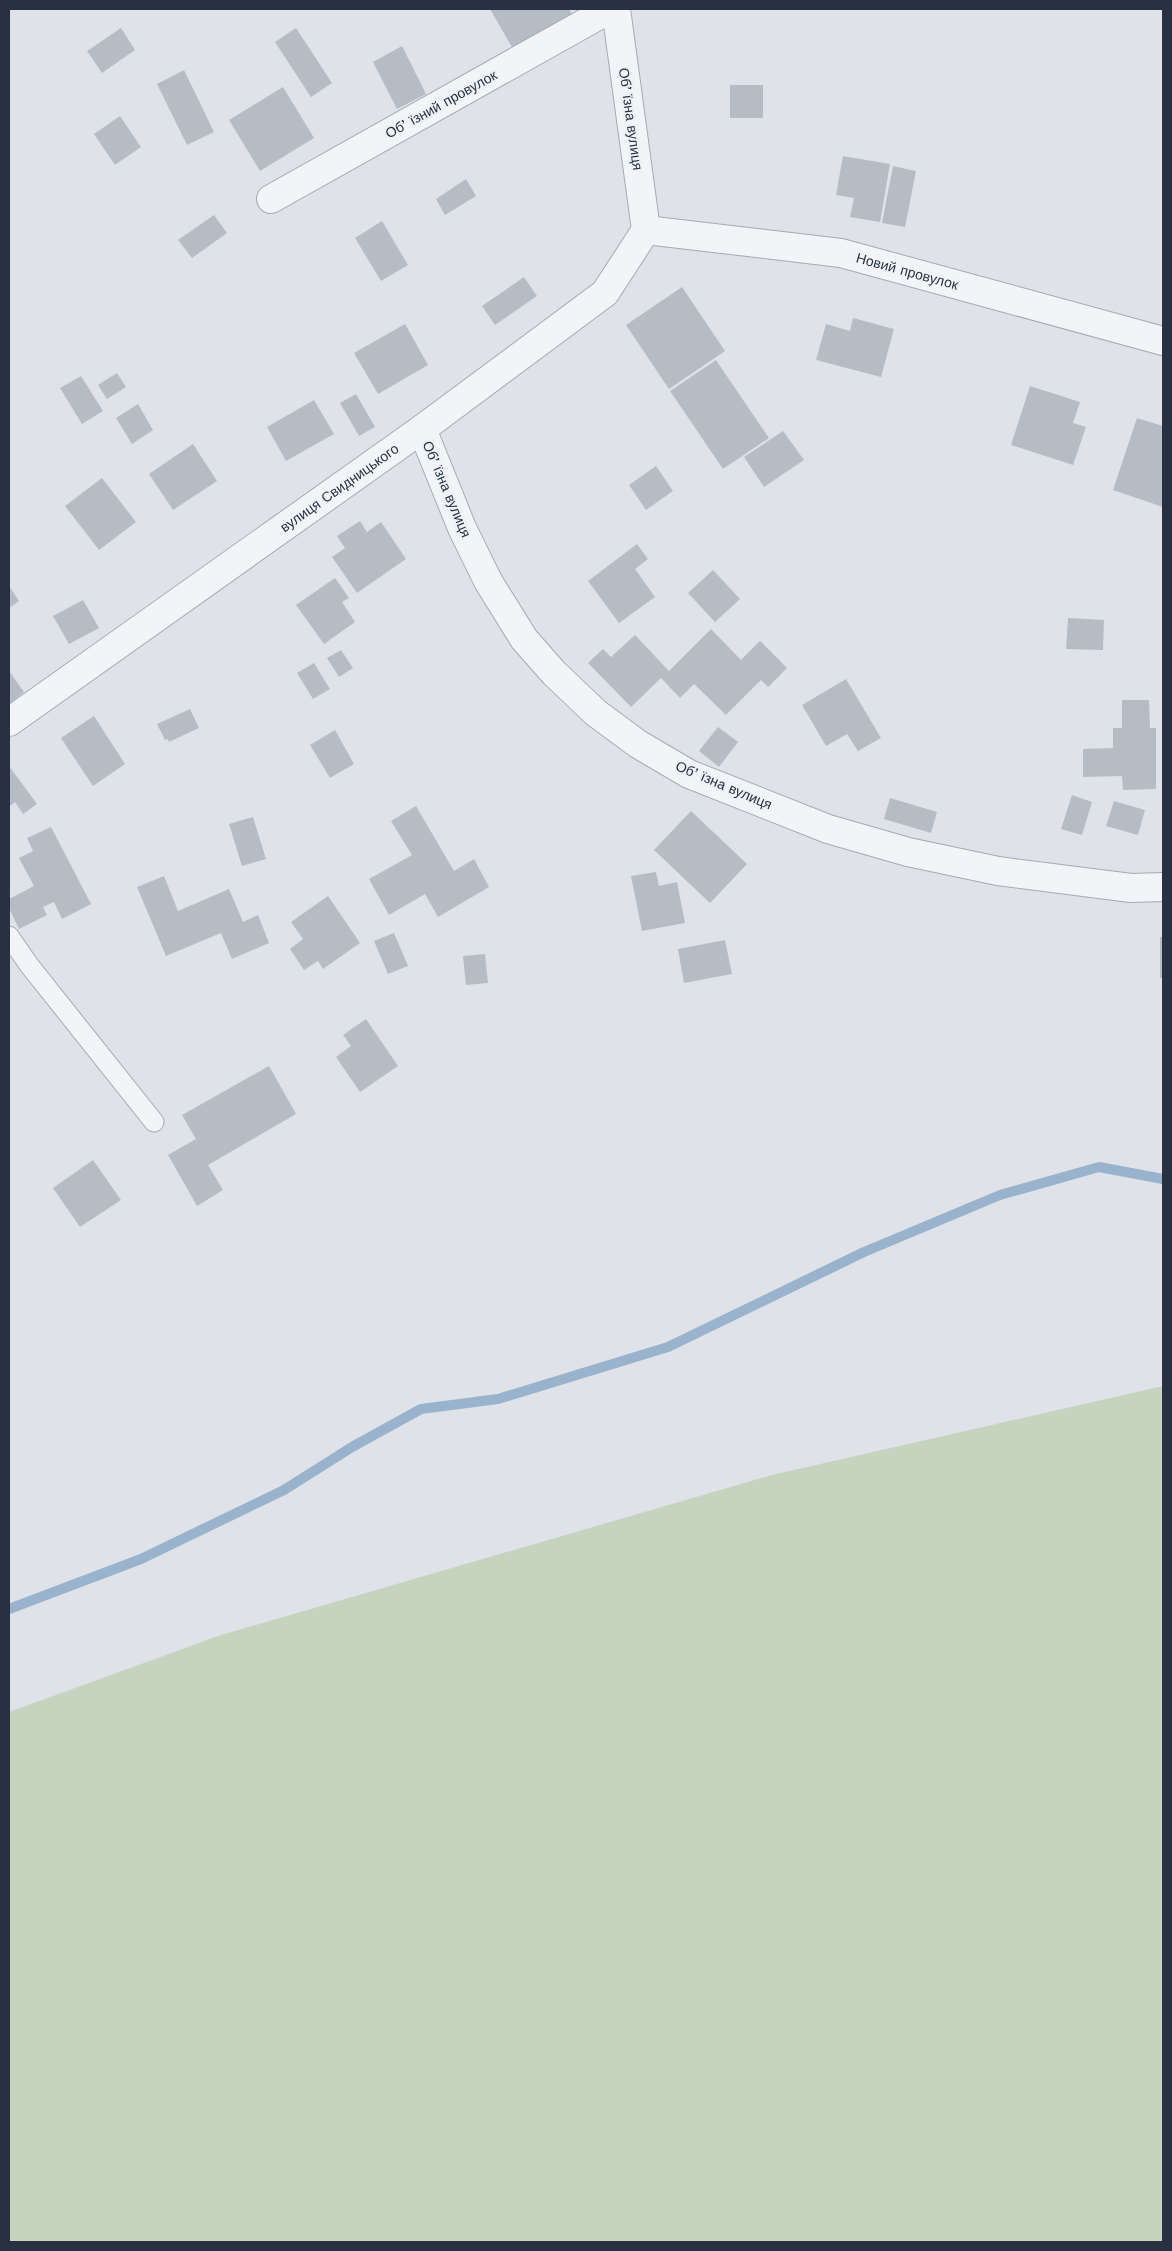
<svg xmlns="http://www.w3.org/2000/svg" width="1172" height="2251" font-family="'Work Sans',sans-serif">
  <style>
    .green { fill: #c5d3bf }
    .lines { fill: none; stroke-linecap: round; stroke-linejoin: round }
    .stream { stroke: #98b3cb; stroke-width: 10 }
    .building { fill: #b6bcc6 }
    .service-casing { stroke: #a4aab3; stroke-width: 21 }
    .minor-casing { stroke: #a4aab3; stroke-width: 30 }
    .service { stroke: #f2f4f7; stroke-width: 19 }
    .minor { stroke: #f2f4f7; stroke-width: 28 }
    .labels { text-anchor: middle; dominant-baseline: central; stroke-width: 5; stroke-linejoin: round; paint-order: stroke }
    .street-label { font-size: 14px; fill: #273141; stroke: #eef2f6 }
  </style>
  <rect width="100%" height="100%" fill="#dfe3e9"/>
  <polygon class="green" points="1163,1386 1163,2242 9,2242 9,1712 221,1635 772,1475"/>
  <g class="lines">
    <polyline class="stream" points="9,1609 141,1559 284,1490 352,1447 421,1409 498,1399 668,1347 864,1252 1000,1195 1099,1167 1163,1179"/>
  </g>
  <g class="building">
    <polygon points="490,9 569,9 572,15 513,49"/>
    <polygon points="121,28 135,50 102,73 87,51"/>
    <polygon points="296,28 332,83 311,97 275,42"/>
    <polygon points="402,46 426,94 397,109 373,62"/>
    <polygon points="184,70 214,132 187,145 157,84"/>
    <rect x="730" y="85" width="33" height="33"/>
    <polygon points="283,87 314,138 260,171 229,120"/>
    <polygon points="120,116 141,147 115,165 94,134"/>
    <polygon points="843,156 890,164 880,222 850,217 854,198 836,195"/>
    <polygon points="893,166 916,171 905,227 882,223"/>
    <polygon points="466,179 476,196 445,215 436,199"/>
    <polygon points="214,215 227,233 192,258 178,240"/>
    <polygon points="382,221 408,265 381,281 355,238"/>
    <polygon points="524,277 537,296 495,325 482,306"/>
    <polygon points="682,287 725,351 669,389 626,325"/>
    <polygon points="853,318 894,329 881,377 816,360 826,324 850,331"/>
    <polygon points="405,324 428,365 378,394 354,353"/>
    <polygon points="716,360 769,438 723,469 670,391"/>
    <polygon points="117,373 126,387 107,399 98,385"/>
    <polygon points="81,376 103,411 82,424 60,388"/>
    <polygon points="1030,386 1080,402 1073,423 1086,427 1073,465 1011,445"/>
    <polygon points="356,394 375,427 359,436 340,403"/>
    <polygon points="314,400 334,434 286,461 267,427"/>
    <polygon points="138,404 153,430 132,444 116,418"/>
    <polygon points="1137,418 1163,426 1163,507 1113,490"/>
    <polygon points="783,431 804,460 764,487 744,457"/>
    <polygon points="193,444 217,481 173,510 149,474"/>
    <polygon points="656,466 673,491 646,510 629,485"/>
    <polygon points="102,478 136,522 99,550 65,506"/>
    <polygon points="360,521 367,532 381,522 406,559 357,593 332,557 345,548 337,536"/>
    <polygon points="637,544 648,559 635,569 655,597 619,623 588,581"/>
    <polygon points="713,570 740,599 715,622 688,593"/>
    <polygon points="335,578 349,598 342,602 355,622 324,644 296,605"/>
    <polygon points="9,586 19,601 9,608"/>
    <polygon points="83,600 99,628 69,644 53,616"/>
    <polygon points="1068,618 1104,620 1103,650 1066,649"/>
    <polygon points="711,629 741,660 760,641 787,668 768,687 761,680 726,715 694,684 680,698 661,678 631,707 588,663 603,649 611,657 635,635 669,671"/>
    <polygon points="341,650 353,668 339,677 327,658"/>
    <polygon points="314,663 330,689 313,699 297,673"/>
    <polygon points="9,671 24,692 9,704"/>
    <polygon points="846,679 881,738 858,751 847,734 826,746 802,705"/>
    <polygon points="1122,700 1149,700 1150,728 1156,728 1156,789 1123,790 1122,776 1083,777 1083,749 1113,748 1113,728 1122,728"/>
    <polygon points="190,709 199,728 169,742 168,739 165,740 157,724"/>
    <polygon points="94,716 125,764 93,786 61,738"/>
    <polygon points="718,727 738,742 719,767 699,751"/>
    <polygon points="335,730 354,764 330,778 310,745"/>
    <polygon points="9,766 37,804 23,814 15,802 9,807"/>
    <polygon points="1072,795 1092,802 1082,835 1061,829"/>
    <polygon points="890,798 937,812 931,833 884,819"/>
    <polygon points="1114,801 1145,810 1138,835 1106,826"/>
    <polygon points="416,806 454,871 474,859 489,887 438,917 425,894 389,915 369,879 412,855 391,821"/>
    <polygon points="691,811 747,864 710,903 654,850"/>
    <polygon points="253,817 266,859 242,866 229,824"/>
    <polygon points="51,827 91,904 62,919 54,902 43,907 47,915 19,929 9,908 9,899 34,886 19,858 33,851 27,838"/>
    <polygon points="656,872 659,886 677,882 685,923 642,931 631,876"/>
    <polygon points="164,876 178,911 229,889 243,922 258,915 269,943 232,959 221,933 166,956 137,887"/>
    <polygon points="328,896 360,943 323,969 318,961 304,970 290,949 303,939 291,922"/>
    <polygon points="394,933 408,966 388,974 374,941"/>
    <rect x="1160" y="937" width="3" height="41"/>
    <polygon points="725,940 732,974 684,983 678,949"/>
    <polygon points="485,954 488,983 466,985 463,956"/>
    <polygon points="366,1019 398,1066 360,1092 336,1057 351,1046 343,1035"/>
    <polygon points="269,1066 296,1114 208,1165 223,1190 197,1206 168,1155 196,1139 182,1115"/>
    <polygon points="93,1160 121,1200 80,1227 53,1188"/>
  </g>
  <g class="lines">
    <g class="service-casing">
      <polyline id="service" points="9,936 29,965 154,1122"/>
    </g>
    <g class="minor-casing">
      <g id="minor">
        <polyline points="616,9 646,230"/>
        <polyline points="271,199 610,9"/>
        <path id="s1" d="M646 230 841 253 1163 341"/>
        <polyline points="422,429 462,528 488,581 524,639 554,673 596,713 638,744 689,774 828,829 908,852 998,871 1131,888 1163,887"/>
        <path id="s2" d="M9 722 422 429 605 293 646 230"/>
      </g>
    </g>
    <use href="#service" class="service"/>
    <use href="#minor" class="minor"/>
  </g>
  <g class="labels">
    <g class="street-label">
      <text transform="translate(441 104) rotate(-29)">Обʼїзний провулок</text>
      <text transform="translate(631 119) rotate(82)">Обʼїзна вулиця</text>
      <text stroke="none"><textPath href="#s1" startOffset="265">Новий провулок</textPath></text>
      <text stroke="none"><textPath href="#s2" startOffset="405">вулиця Свидницького</textPath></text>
      <text transform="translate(447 489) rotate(67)">Обʼїзна вулиця</text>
      <text transform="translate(724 785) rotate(23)">Обʼїзна вулиця</text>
    </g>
  </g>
  <rect width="1172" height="2251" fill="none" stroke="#273141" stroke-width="20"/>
</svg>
